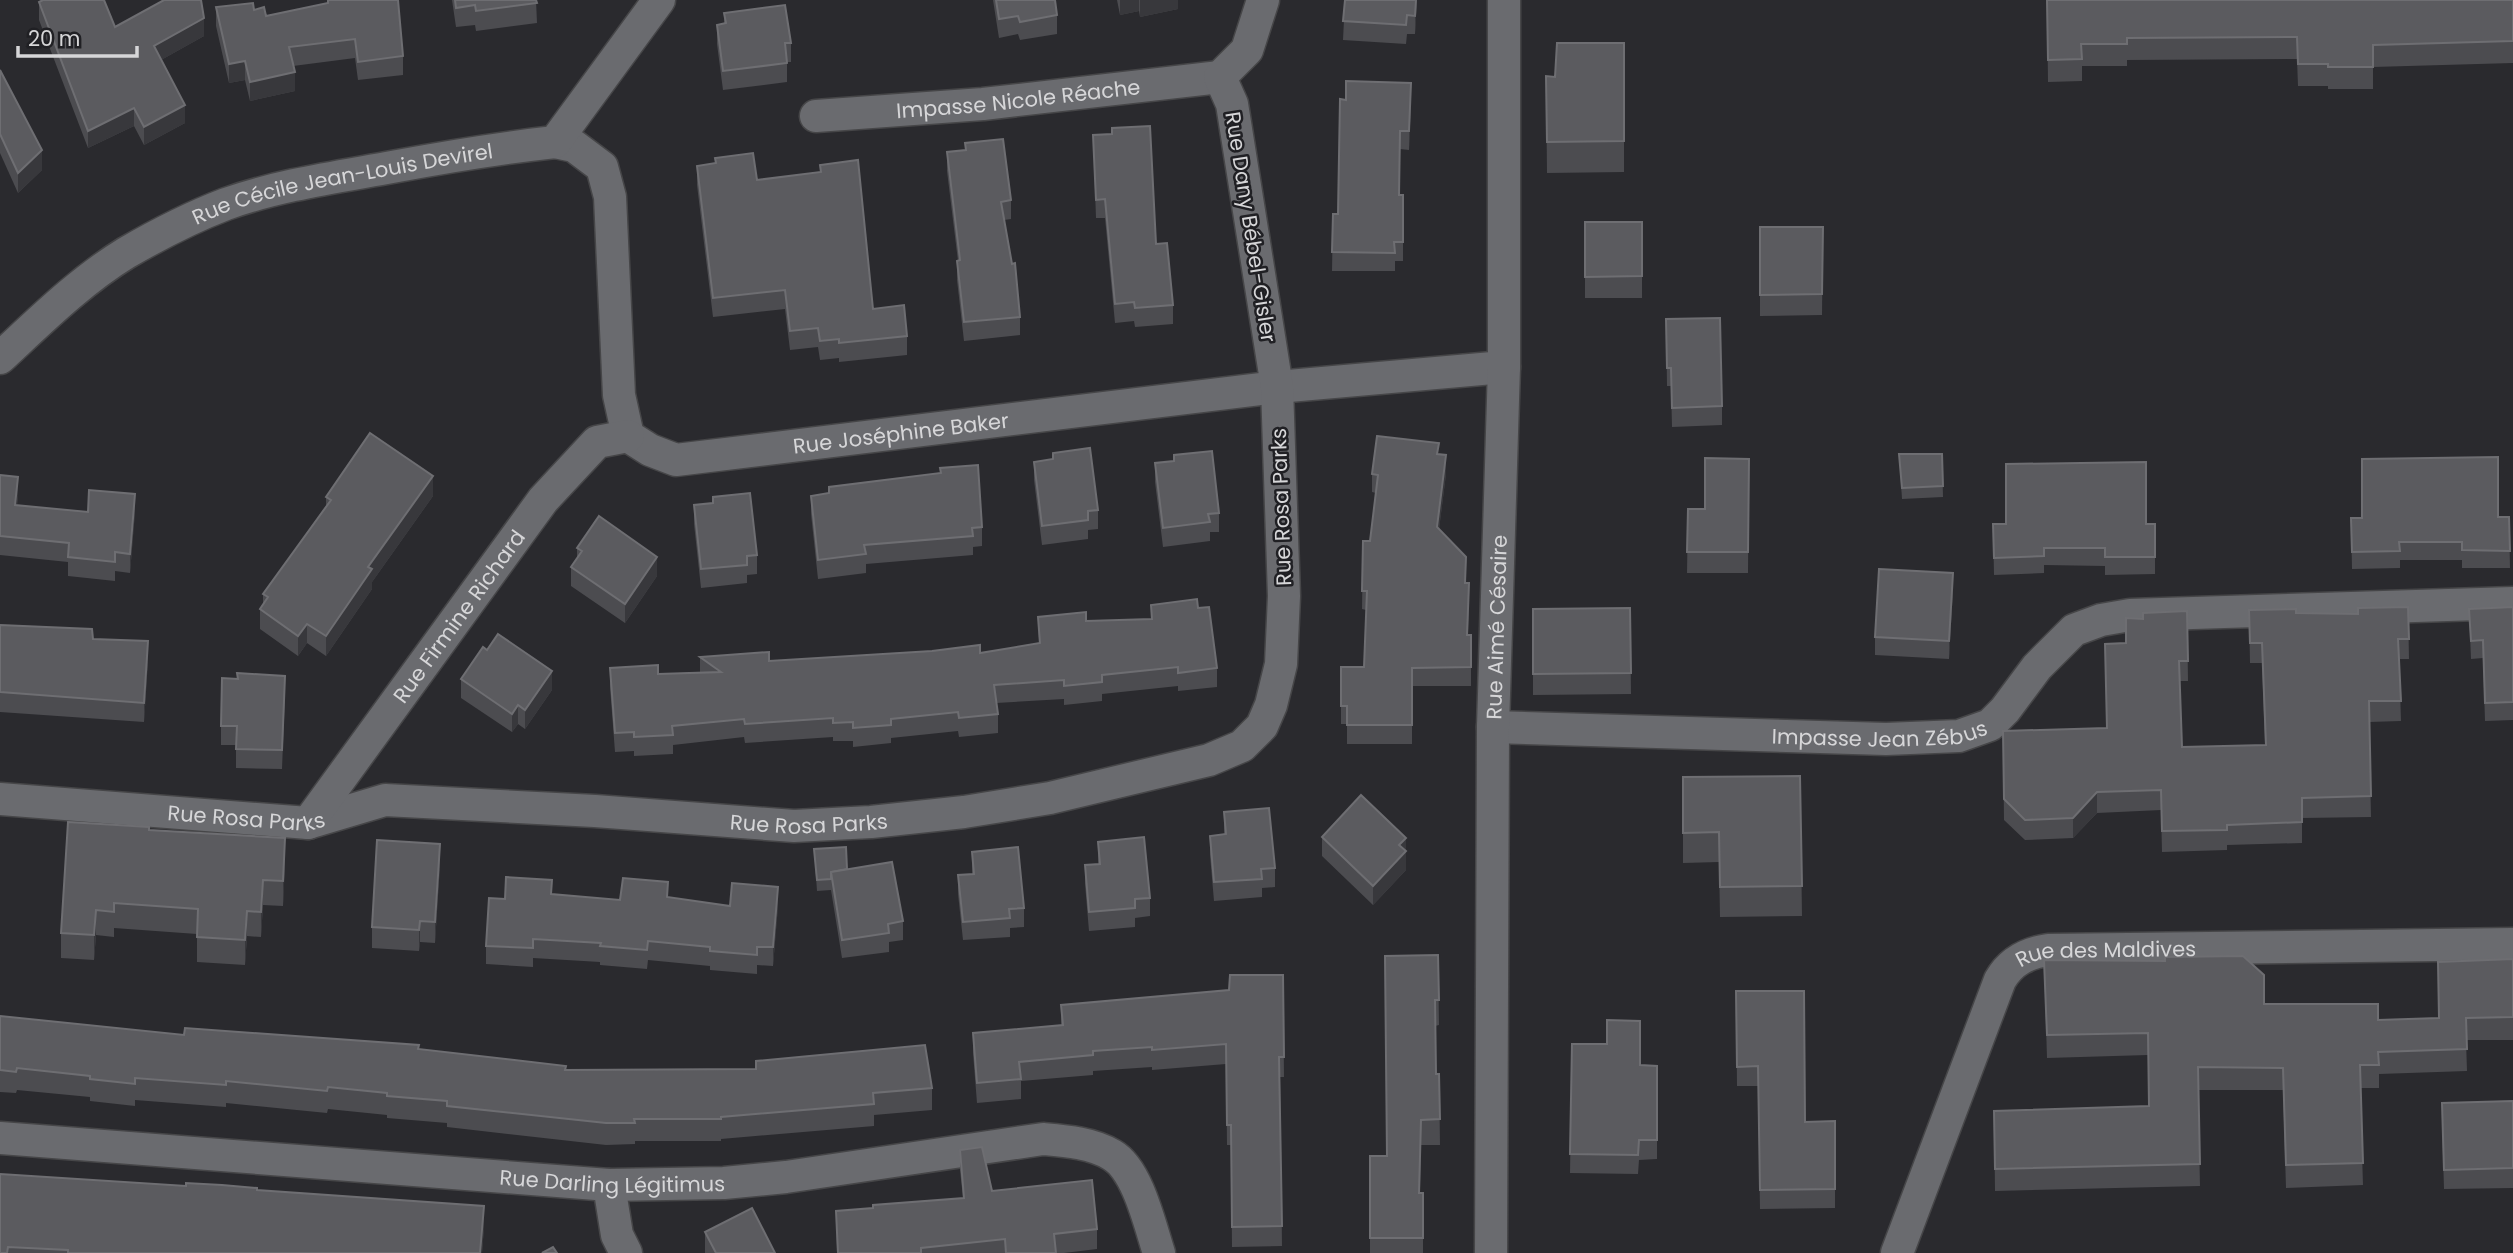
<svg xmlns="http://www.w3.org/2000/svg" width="2513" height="1253" font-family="Poppins,sans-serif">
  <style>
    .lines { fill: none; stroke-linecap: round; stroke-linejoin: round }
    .minor-casing { stroke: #464648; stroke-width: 35 }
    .minor { stroke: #6a6b6f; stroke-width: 32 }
    .wall { fill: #4c4c50 }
    .shaded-wall { fill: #38383c }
    .building { fill: #5b5b5f; stroke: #6e6e72; stroke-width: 2 }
    .labels { text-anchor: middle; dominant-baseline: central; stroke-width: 5; stroke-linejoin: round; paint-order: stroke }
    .street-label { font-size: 21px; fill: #d6d6d8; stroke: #202024 }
  </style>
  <rect width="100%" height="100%" fill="#2a2a2e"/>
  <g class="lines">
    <g class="minor-casing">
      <g id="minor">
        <path id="s1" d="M816 116 983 104 1220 77"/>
        <path id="s2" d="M555 142 574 146 602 167 610 197 619 395 628 436 650 450 676 460 1277 387 1504 367"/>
        <path id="s3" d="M0 358C40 321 79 282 126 253 157 235 192 217 226 204 279 185 337 177 392 167 446 157 500 148 555 142L659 0"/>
        <path id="s4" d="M1493 727 1886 739 1959 736 1990 725 2005 710 2037 667 2074 630 2101 620 2130 615 2513 603"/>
        <path id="s5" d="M0 799 308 823 385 800 595 811 794 826 871 822 964 812 1050 798 1209 760 1242 746 1262 726 1271 705 1281 664 1284 596 1277 387 1232 104 1220 77 1247 50 1263 0"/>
        <path id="s6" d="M308 823 543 500 597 442 628 436"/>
        <path id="s7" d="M0 1138 609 1185 724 1183 786 1177 1043 1139C1066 1141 1092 1143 1112 1155 1138 1170 1150 1226 1159 1253"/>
        <polyline points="609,1185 617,1235 626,1253"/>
        <path id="s8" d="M1491 1253 1493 727 1504 367V0"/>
        <path id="s9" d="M1897 1253 2000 980C2011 961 2027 953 2048 950L2513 944"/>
      </g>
    </g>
    <use href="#minor" class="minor"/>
  </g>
  <g class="wall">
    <polygon points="327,0 398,0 403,56 403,75 358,80 355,58 293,66 295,91 250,101 245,80 229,83 216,26 216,7 254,10 266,16 327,3"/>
    <polygon points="452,0 536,0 537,23 476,31 475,25 456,27"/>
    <polygon points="993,0 1055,0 1057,15 1057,34 1020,40 1018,34 999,38"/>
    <polygon points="1117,0 1178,0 1178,9 1140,17 1139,11 1120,15"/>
    <polygon points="1345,0 1417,0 1415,34 1407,34 1406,44 1343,40"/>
    <polygon points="2047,0 2513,0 2513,63 2373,67 2373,89 2328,89 2328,86 2298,86 2297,59 2127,60 2127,66 2082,66 2082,81 2048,82"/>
    <polygon points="39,2 115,27 204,36 161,60 185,123 144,145 134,126 88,148 39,20"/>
    <polygon points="724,13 791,43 791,62 787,62 787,82 723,90 717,44 717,25 724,24"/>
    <polygon points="1624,43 1624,172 1547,173 1546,76 1555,77"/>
    <polygon points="0,70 42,170 18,193 0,153"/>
    <polygon points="1411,102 1409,150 1400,149 1399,195 1403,195 1403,261 1395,261 1395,271 1332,271 1333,214 1338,214"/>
    <polygon points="1093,135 1156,244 1173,305 1173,324 1135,327 1134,321 1115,323 1105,218 1096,218"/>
    <polygon points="965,143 1011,200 1011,219 1004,220 1020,317 1020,335 964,341 957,280 957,261 958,261 947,171 947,152 965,150"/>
    <polygon points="715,158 757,180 820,172 820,165 873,309 907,336 907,355 839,362 839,358 820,360 818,347 790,350 785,309 713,317 697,185 697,166 715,164"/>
    <rect x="1585" y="222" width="57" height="76"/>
    <polygon points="1760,227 1823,227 1822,315 1760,316"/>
    <polygon points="1666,319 1722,406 1722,425 1672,427 1671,386 1667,386"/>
    <polygon points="1053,453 1098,510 1098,529 1088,530 1088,539 1042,545 1034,480 1034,462 1053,459"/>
    <polygon points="1899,454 1942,454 1943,497 1902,499"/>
    <polygon points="1439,455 1446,474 1439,529 1466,583 1469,601 1468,635 1471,635 1471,686 1412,686 1412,744 1347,744 1347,724 1341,724 1341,667 1364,667 1366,610 1362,609 1363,541 1370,541 1376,493 1372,492 1372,474"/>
    <polygon points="1749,459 1748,573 1687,573 1688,509 1705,509"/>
    <polygon points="1155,463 1219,513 1219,532 1210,532 1210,541 1163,547 1155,482"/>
    <polygon points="940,468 982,527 982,546 973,547 973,555 866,564 866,573 818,579 811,514 811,496 940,473"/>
    <polygon points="0,475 18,496 17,505 88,512 135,512 130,573 115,571 115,581 68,576 68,562 0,555"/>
    <polygon points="433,496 372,582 372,589 326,656 307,643 298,656 260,629 260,609 263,605 263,594 326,506 326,497"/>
    <polygon points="694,505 757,555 757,574 747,575 747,583 701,588 694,524"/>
    <polygon points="2509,517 2510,568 2462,568 2462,560 2400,560 2400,568 2352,569 2351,518"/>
    <polygon points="1993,524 2155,524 2155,574 2105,575 2105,566 2044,565 2044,573 1994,575"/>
    <polygon points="577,548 657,576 625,623 571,586 571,567 577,558"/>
    <polygon points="1953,590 1949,659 1875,655 1875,637"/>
    <polygon points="1151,605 1198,608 1217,668 1217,687 1178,691 1178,686 1102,694 1102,701 1064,705 1064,699 996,703 998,714 998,733 959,737 958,731 891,738 891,743 853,747 853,741 833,741 833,737 745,743 744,737 673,745 673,754 634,756 634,751 615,752 610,687 610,668 658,674 700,672 700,657 769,661 980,653 1039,644 1038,617 1086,621 1151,619"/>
    <polygon points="2408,607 2409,659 2399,659 2401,721 2369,722 2371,817 2302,818 2302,843 2227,845 2227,850 2162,852 2161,810 2097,813 2073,838 2025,840 2004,820 2003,731 2106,728 2126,643 2143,619 2187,611 2188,681 2179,681 2182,747 2265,745 2262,663 2250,663 2249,610 2296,613 2358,614"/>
    <polygon points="2513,607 2513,720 2485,721 2483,658 2471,659 2469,609"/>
    <polygon points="1630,608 1631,694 1533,695 1533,609"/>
    <polygon points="0,625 93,639 148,661 144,722 0,712"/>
    <polygon points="461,679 552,690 525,729 518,724 512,732 461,698"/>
    <polygon points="285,695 282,769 236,768 236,745 221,745 221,726"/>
    <polygon points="1800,776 1802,916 1720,917 1719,862 1683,863 1683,777"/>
    <polygon points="1224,812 1275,868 1275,887 1262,888 1262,897 1214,901 1210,855 1210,836 1224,834"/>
    <polygon points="149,830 285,863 283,906 263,905 261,937 247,936 245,965 197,962 197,934 114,928 114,937 96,935 94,960 61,958 61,933"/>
    <polygon points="1322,837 1406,838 1406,870 1373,905 1322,856"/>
    <polygon points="1098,842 1150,898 1150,916 1135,918 1135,927 1089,931 1085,884 1085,865 1098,864"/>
    <polygon points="814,849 847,869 903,921 903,940 889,942 889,952 842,958 831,890 817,891"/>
    <polygon points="972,852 1024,908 1024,927 1010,928 1010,937 963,940 958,894 958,875 972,874"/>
    <polygon points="440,865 435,943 420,942 419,951 372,948 372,927"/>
    <polygon points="552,894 620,900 668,898 730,906 778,906 773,966 757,965 757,974 710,970 710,966 648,960 647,969 600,965 600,962 533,958 533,967 486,964 486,946 505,899"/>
    <polygon points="1438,955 1439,1025 1435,1026 1436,1074 1439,1074 1440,1145 1421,1145 1420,1193 1423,1193 1423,1253 1370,1253 1370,1156 1387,1156"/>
    <polygon points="2513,959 2513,1040 2466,1040 2467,1071 2379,1074 2379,1088 2360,1088 2363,1185 2286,1188 2283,1090 2198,1090 2200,1186 1995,1191 1994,1111 2149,1106 2148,1055 2047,1058 2044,960 2264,1004 2378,1020 2438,1018"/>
    <polygon points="1283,975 1284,1077 1280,1077 1282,1246 1232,1247 1231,1145 1227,1145 1226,1064 1152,1070 1152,1067 1093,1071 1093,1075 1021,1081 1021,1099 977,1103 973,1053 973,1033 1061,1025 1061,1005 1229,990"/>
    <polygon points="1736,991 1805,1122 1835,1121 1835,1208 1760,1209 1758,1086 1737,1086"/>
    <polygon points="0,1016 184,1035 419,1049 566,1070 756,1069 756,1061 932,1088 932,1110 874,1115 874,1126 721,1139 721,1141 635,1141 635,1144 606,1145 447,1127 447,1123 387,1118 387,1115 328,1109 327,1113 226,1103 226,1107 135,1100 135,1106 90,1101 90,1097 17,1090 16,1093 0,1092"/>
    <polygon points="1572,1044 1640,1065 1657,1066 1657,1159 1639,1160 1638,1174 1570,1173"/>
    <polygon points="2513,1101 2513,1188 2444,1189 2442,1122"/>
    <polygon points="960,1150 992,1191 1097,1229 1097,1249 1064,1253 837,1253 836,1211 873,1208 963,1198 960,1170"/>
    <polygon points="0,1174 257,1190 484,1227 482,1253 0,1253"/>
    <polygon points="705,1232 775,1253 705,1253"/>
  </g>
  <g class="shaded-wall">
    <polygon points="1120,0 1139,0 1139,11 1120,15"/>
    <polygon points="1140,0 1178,0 1178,9 1140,17"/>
    <polygon points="1416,0 1417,0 1415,34 1415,16"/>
    <polygon points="204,18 204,36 154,64 154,46"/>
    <polygon points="245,61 245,80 229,83 229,64"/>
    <polygon points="295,72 295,91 250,101 250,82"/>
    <polygon points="1411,83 1411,102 1409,150 1409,131"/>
    <polygon points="185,105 185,123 144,145 144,127"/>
    <polygon points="134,108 134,126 88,148 88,131"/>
    <polygon points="42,150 42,170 18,193 18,173"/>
    <polygon points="1446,455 1446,474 1437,546 1437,527"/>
    <polygon points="433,476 433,496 372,582 372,589 326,656 326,636 368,567"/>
    <polygon points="18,477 18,496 15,524 15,505"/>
    <polygon points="135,494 135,512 130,573 130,554"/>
    <polygon points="657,557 657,576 625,623 625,604"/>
    <polygon points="1953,573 1953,590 1949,659 1949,641"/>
    <polygon points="1469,583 1469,601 1467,653 1467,635"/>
    <polygon points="307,624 307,643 298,656 298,636"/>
    <polygon points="148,641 148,661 144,722 144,703"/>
    <polygon points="552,671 552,690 525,729 525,710"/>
    <polygon points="518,705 518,724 512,732 512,714"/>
    <polygon points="2097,792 2097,813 2073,838 2073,818"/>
    <polygon points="285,838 285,863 283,906 283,881"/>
    <polygon points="1406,838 1406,870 1373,905 1373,886 1399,845"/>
    <polygon points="440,844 440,865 435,943 435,922"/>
    <polygon points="263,880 263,905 261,937 261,912"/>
    <polygon points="778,887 778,906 773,966 773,947"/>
    <polygon points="96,910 96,935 94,960 94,935"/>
    <polygon points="247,911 247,936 245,965 245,940"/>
    <polygon points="420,921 420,942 419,951 419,930"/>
    <polygon points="484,1206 484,1227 482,1253 480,1253"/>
  </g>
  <g class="building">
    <polygon points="43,0 104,0 115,27 164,0 201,0 204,18 154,46 185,105 144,127 134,108 88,131 39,2"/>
    <polygon points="328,0 398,0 403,56 358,62 355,39 289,47 295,72 250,82 245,61 229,64 216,7 253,3 254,10 264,7 266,16 328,3"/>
    <polygon points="455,0 536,0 537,3 476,11 475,5 456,8"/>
    <polygon points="996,0 1055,0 1057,15 1020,22 1018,16 999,19"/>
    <polygon points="1345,0 1416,0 1415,16 1407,15 1406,25 1343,21"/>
    <polygon points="2047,0 2513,0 2513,41 2373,45 2373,67 2328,67 2328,64 2298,64 2297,37 2127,38 2127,44 2081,44 2082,59 2048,60"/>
    <polygon points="785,5 791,43 785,43 787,63 723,71 717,25 726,23 724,13"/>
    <polygon points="1557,43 1624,43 1624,141 1547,142 1546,76 1555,77"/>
    <polygon points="0,70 42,150 18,173 0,134"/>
    <polygon points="1346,81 1411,83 1409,131 1400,131 1399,195 1403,195 1403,242 1394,242 1395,253 1332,252 1333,214 1338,214 1340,99 1346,100"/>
    <polygon points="1150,126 1156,244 1167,243 1173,305 1135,308 1134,302 1115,304 1105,199 1096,200 1093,135 1112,134 1112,128"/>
    <polygon points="1003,139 1011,200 1001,202 1012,264 1015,263 1020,317 964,322 957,261 960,260 947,152 966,150 965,143"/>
    <polygon points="753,153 757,180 821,172 820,165 858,160 873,309 904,305 907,336 839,343 839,339 820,341 818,328 790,331 785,290 713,298 697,166 716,163 715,158"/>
    <polygon points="1585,222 1642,222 1642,276 1585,277"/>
    <polygon points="1760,227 1823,227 1822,294 1760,295"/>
    <polygon points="1720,318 1722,406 1672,408 1671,368 1667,368 1666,319"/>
    <polygon points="370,433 433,476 368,567 372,569 326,636 307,624 298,636 260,609 268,597 263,594 331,500 326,497"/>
    <polygon points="1377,436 1439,443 1437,454 1446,455 1437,527 1466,557 1465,583 1469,583 1467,635 1471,635 1471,667 1412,668 1412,725 1347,725 1347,706 1341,706 1341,667 1364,667 1367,591 1362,591 1363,541 1370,541 1378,475 1372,474"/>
    <polygon points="1090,448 1098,510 1088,511 1088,520 1042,526 1034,462 1053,459 1053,453"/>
    <polygon points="1212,451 1219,513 1208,514 1210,522 1163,528 1155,463 1174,461 1174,455"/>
    <polygon points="1899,454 1942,454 1943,486 1902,488"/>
    <polygon points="2498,457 2498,517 2509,517 2510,551 2462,550 2462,542 2399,542 2400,551 2352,552 2351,518 2362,518 2362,459"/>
    <polygon points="1705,458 1749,459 1748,552 1687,552 1688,509 1705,509"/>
    <polygon points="2146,462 2146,524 2155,524 2155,557 2105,557 2105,548 2044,548 2044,556 1994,558 1993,524 2006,524 2006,464"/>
    <polygon points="978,465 982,527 972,528 973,536 864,545 866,554 818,560 811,496 829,493 829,487 941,473 940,468"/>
    <polygon points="0,475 18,477 15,505 88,512 89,490 135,494 130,554 115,552 115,562 68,557 69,543 0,536"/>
    <polygon points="750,493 757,555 747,556 747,565 701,569 694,505 713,503 713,497"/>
    <polygon points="599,516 657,557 625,604 571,567 582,551 577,548"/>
    <polygon points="1879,569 1953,573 1949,641 1875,637"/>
    <polygon points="1197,599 1198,608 1209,607 1217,668 1178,673 1178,667 1102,675 1102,682 1064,686 1064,680 994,685 998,714 959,718 958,712 891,719 891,725 853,728 853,722 833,723 833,718 745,724 744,719 672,726 673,735 634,737 634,732 615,733 610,668 658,665 658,674 721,672 700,657 769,652 769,661 932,651 980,645 980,653 1040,643 1038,617 1086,612 1086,621 1152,619 1151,605"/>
    <polygon points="2408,607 2409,639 2398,639 2401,701 2369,701 2371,796 2302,798 2302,822 2227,825 2227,830 2162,831 2161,790 2097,792 2073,818 2025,820 2004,799 2003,731 2107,728 2105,644 2126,643 2126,618 2143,619 2143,613 2187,611 2188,661 2179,661 2182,747 2266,745 2262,643 2250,643 2249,610 2296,609 2296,613 2358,614 2358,608"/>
    <polygon points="2513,607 2513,702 2485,703 2483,640 2471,641 2469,609"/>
    <polygon points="1630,608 1631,673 1533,674 1533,609"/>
    <polygon points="0,625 92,629 93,639 148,641 144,703 0,692"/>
    <polygon points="498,634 552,671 525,710 518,705 512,714 461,679 483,647 487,650"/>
    <polygon points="237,673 285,676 282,750 236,749 237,726 221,726 222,678 238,679"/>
    <polygon points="1800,776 1802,886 1720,887 1719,832 1683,833 1683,777"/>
    <polygon points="1361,795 1406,838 1399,845 1406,851 1373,886 1322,837"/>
    <polygon points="1269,808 1275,868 1261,869 1262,879 1214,882 1210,836 1226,834 1224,812"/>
    <polygon points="68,822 149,827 149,830 285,838 283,881 263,880 261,912 247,911 245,940 197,937 198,909 114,903 114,912 96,910 94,935 61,933"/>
    <polygon points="1144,837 1150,898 1135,899 1135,908 1089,912 1085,865 1100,864 1098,842"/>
    <polygon points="377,840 440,844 435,922 420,921 419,930 372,927"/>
    <polygon points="846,847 847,869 831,872 831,879 817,880 814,849"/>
    <polygon points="1018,847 1024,908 1009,909 1010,918 963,922 958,875 974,874 972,852"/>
    <polygon points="892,862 903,921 888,924 889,933 842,940 831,872"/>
    <polygon points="506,877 552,880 551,894 620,900 623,878 668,882 667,897 730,906 732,883 778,887 773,947 757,947 757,955 710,951 710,947 648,941 647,950 600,946 601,943 533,939 533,948 486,946 489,898 505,899"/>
    <polygon points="1438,955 1439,1000 1435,1000 1436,1074 1439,1074 1440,1119 1421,1120 1419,1193 1423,1193 1423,1238 1370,1238 1370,1156 1387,1156 1385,956"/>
    <polygon points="2243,956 2264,975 2264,1004 2378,1004 2378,1020 2439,1018 2438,962 2513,959 2513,1017 2466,1018 2467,1049 2378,1052 2379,1065 2360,1065 2363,1163 2286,1165 2283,1068 2198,1067 2200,1164 1995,1169 1994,1111 2149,1106 2148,1033 2047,1035 2044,960 2165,961 2165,957"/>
    <polygon points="1230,975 1283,975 1284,1057 1279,1057 1282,1226 1232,1227 1231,1125 1227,1125 1226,1044 1152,1050 1152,1047 1093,1051 1093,1055 1019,1062 1021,1079 977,1083 973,1033 1063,1025 1061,1005 1229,990"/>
    <polygon points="1736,991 1804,991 1805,1122 1835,1121 1835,1189 1760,1190 1758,1066 1737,1067"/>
    <polygon points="0,1016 184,1035 185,1028 419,1045 418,1049 566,1066 565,1070 756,1069 756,1061 925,1045 932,1088 873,1093 874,1104 721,1117 721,1119 634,1119 635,1123 606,1123 447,1106 447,1101 387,1096 387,1093 328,1087 327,1091 226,1081 226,1085 135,1078 135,1084 90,1079 90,1076 17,1068 16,1072 0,1070"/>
    <polygon points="1607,1020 1640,1021 1640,1065 1657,1066 1657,1140 1639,1140 1638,1155 1570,1154 1572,1044 1607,1044"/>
    <polygon points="2513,1101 2513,1168 2444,1170 2442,1103"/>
    <polygon points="982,1147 992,1191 1092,1180 1097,1229 1054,1234 1056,1253 1006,1253 1005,1239 921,1248 921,1253 838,1253 836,1211 873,1208 873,1205 964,1198 960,1150"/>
    <polygon points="0,1174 186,1186 186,1183 222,1185 257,1188 257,1190 484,1206 480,1253 68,1253 68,1250 8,1247 7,1253 0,1253"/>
    <polygon points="752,1208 775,1253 716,1253 705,1232"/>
    <polygon points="553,1247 557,1253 542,1253"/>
  </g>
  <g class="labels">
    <g class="street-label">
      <text stroke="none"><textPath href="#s1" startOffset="203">Impasse Nicole Réache</textPath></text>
      <text stroke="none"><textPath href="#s3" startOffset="394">Rue Cécile Jean-Louis Devirel</textPath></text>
      <text transform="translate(1251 227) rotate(81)">Rue Dany Bébel-Gisler</text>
      <text stroke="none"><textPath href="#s2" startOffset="606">Rue Joséphine Baker</textPath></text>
      <text transform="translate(1281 507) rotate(-92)">Rue Rosa Parks</text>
      <text stroke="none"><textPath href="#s6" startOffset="256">Rue Firmine Richard</textPath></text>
      <text stroke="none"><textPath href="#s8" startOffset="626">Rue Aimé Césaire</textPath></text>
      <text stroke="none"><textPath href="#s4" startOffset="387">Impasse Jean Zébus</textPath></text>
      <text stroke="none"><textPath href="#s5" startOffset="247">Rue Rosa Parks</textPath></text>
      <text stroke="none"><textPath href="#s5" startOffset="814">Rue Rosa Parks</textPath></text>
      <text stroke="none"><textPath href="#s9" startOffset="408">Rue des Maldives</textPath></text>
      <text stroke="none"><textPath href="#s7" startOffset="614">Rue Darling Légitimus</textPath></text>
    </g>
  </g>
  <path d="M18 46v10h119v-10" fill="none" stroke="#d6d6d8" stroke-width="3.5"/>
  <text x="28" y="46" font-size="21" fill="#d6d6d8" stroke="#202024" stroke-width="5" paint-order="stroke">20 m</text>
</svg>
